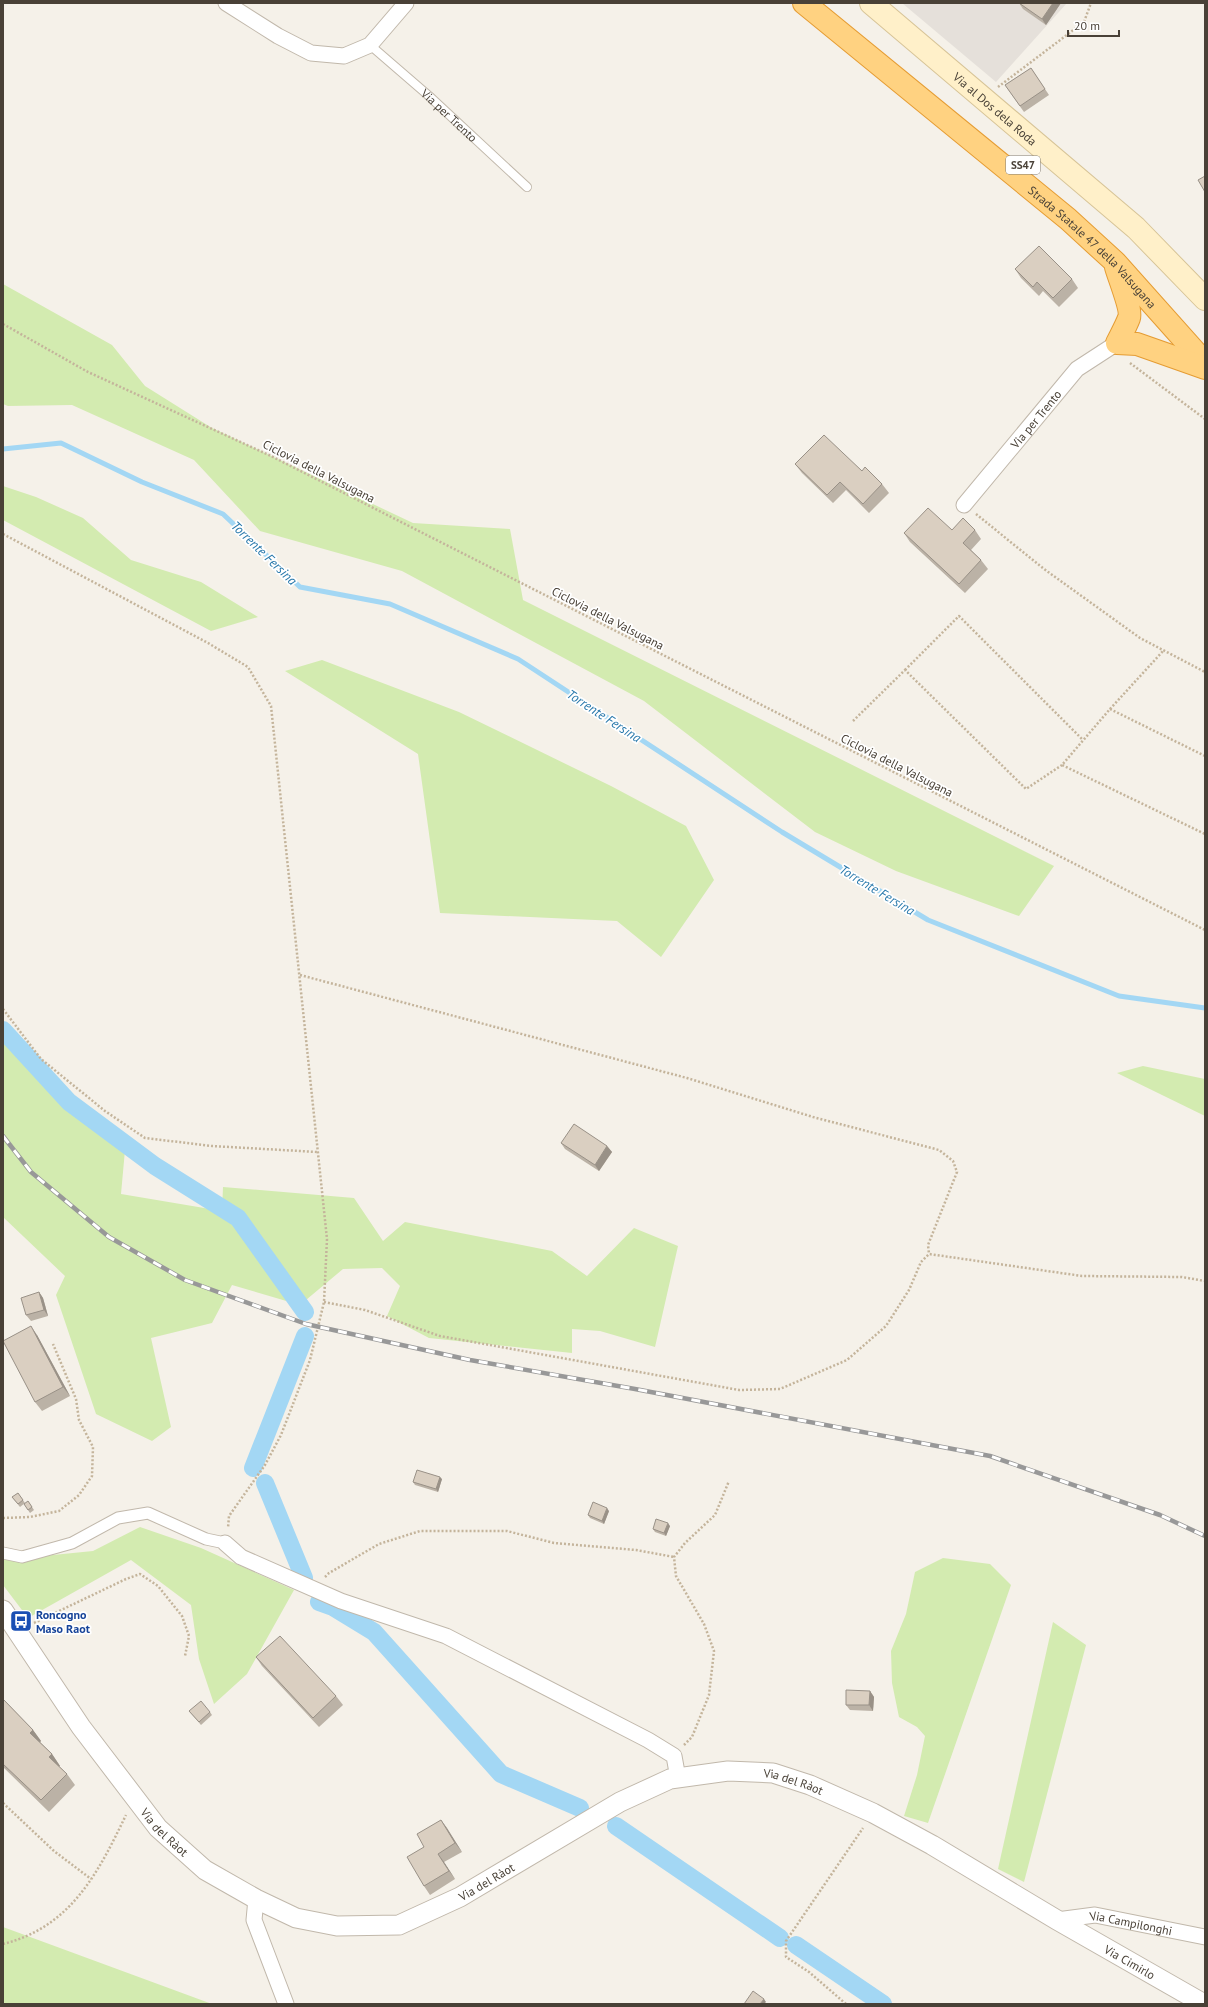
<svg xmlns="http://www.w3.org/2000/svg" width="1208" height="2007" font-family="'PT Sans',sans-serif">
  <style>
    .industrial { fill: #e5e0da }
    .green { fill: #d3ebb0 }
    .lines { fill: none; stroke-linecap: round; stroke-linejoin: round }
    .stream { stroke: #a3d7f4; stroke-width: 5 }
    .canal { stroke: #a3d7f4; stroke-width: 18 }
    .service-casing { stroke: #c1b8ab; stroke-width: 10 }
    .pedestrian-casing { stroke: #c1b8ab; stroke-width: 13 }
    .minor-casing { stroke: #c1b8ab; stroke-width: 17 }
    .tertiary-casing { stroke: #c1b8ab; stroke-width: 21 }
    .secondary-casing { stroke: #d7c497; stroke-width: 24 }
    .trunk-casing { stroke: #e59c33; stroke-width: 24 }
    .path { stroke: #c4b49b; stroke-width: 2.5; stroke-dasharray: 2 2; stroke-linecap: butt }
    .service { stroke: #fff; stroke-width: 8 }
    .pedestrian { stroke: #fff; stroke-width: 11 }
    .minor { stroke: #fff; stroke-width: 15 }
    .tertiary { stroke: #fff; stroke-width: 19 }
    .secondary { stroke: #fff0c9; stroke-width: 22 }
    .trunk { stroke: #ffd281; stroke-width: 22 }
    .rail-casing { stroke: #989898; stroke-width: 4.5 }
    .rail { stroke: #fff; stroke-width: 3; stroke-dasharray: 9; stroke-linecap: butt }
    .wall { fill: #bbb2a6 }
    .shaded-wall { fill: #999187 }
    .building { fill: #dacfc1; stroke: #999187 }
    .labels { text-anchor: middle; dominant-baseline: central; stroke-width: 3.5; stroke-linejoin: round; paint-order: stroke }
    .shield { fill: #fff; stroke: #807a73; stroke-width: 1 }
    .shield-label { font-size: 11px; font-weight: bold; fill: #494137 }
    .street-label { font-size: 12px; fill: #494137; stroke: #fff }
    .transit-label { font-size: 12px; font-weight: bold; fill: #164399; stroke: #fff; text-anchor: start }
    .water-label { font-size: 13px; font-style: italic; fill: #2878ab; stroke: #fff }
  </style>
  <rect width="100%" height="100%" fill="#f5f1e9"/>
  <polygon class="industrial" points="902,3 1067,3 996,82"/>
  <g class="green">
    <polygon points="3,284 112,345 145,386 212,428 413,523 510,529 523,600 1054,866 1019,916 896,871 815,832 644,701 402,571 260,531 194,460 72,405 8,406 3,404"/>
    <polygon points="3,486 36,497 83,518 131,560 201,582 258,617 211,631 3,520"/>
    <polygon points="322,660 459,712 611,786 686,826 714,880 661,957 617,921 440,913 418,754 285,671"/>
    <polygon points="3,1033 56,1098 125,1150 121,1194 222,1211 223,1187 354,1198 383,1241 405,1222 552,1251 587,1276 634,1228 678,1246 655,1347 600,1331 572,1329 572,1353 429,1338 387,1316 400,1286 382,1268 343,1269 300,1305 232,1285 212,1323 151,1338 171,1427 152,1441 96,1414 56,1295 65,1276 3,1217"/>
    <polygon points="1143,1066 1205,1079 1205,1116 1117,1073"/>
    <polygon points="140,1527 201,1548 294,1590 247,1674 214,1704 199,1659 191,1605 131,1560 28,1618 3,1585 3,1560 93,1551"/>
    <polygon points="943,1558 990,1564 1011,1585 928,1823 904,1816 917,1775 925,1736 917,1727 899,1717 892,1683 891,1651 906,1614 915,1572"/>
    <polygon points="1053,1622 1086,1645 1024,1882 998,1869"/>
    <polygon points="3,1927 212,2004 3,2004"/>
  </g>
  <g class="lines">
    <polyline class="stream" points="3,449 61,443 142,482 223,514 300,587 390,604 518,659 782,832 928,920 1119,996 1205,1008"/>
    <g class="canal">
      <polyline points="3,1030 69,1102 155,1166 238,1218 305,1312"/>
      <polyline points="253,1468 305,1336"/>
      <polyline points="265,1483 304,1578"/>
      <polyline points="319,1602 333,1607 374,1632 501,1774 580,1808"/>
      <polyline points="616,1826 780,1938"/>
      <polyline points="796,1945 883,2004"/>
    </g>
    <g class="service-casing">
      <g id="service">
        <path id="s1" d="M370 45 429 96 527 187"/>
      </g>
    </g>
    <g class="pedestrian-casing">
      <polyline id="pedestrian" points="3,1553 22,1557 72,1543 118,1518 148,1513 206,1539 225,1543"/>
    </g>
    <g class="minor-casing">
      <g id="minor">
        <polyline points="226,3 278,36 311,53 344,56 370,45 406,3"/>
        <path id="s2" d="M964 505 1077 369 1117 343"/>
        <polyline points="225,1543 241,1557 341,1601 446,1636 648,1740 674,1756 678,1778"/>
        <polyline points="256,1899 254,1920 286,2004"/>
        <path id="s3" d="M1057 1920 1095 1915 1205 1937"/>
      </g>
    </g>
    <g class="tertiary-casing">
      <g id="tertiary">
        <path id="s4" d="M3 1610 81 1727 158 1828 205 1870 256 1899 296 1918 337 1926 399 1925 460 1897 620 1802 670 1779 728 1771 773 1773 810 1785 873 1813 932 1845 1057 1920 1204 2004"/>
      </g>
    </g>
    <g class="secondary-casing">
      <g id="secondary">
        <path id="s5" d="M871 3 1136 228 1205 299"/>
      </g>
    </g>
    <g class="trunk-casing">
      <g id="trunk">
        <path id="s6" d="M804 3 1068 219 1115 262 1205 363"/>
        <path d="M1116 267C1119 278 1132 309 1129 318 1126 326 1121 335 1117 343L1137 344 1205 368"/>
      </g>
    </g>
    <g class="path">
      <polyline points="998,87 1084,22 1091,3"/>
      <polyline points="3,324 88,372 271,456 1205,930"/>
      <polyline points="1130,363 1205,419"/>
      <polyline points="976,514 1044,569 1140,638 1205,672"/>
      <polyline points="3,534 208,643 248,667 271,706 327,1239 324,1302 310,1360 281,1435 265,1465 229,1516 228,1528"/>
      <polyline points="905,670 959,616 1083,740"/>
      <polyline points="1110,709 1164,650"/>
      <polyline points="853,721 905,670 1026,789 1062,765"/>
      <polyline points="1205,756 1110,709 1062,765 1205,834"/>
      <polyline points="300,975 687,1078 813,1117 939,1150 953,1161 957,1172 928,1245 929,1254"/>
      <polyline points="3,1009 41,1059 105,1111 145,1138 212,1146 317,1152"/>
      <polyline points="324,1302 365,1310 440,1336 739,1390 780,1389 847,1360 886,1326 909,1290 921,1262 929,1254 1082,1276 1182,1277 1205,1281"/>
      <polyline points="3,1518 30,1517 59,1511 79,1495 92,1476 93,1447 79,1420 76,1399 53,1344"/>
      <polyline points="325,1577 329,1573 379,1544 420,1531 507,1531 554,1543 636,1550 674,1557"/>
      <polyline points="34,1623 126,1579 140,1574 158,1586 182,1616 189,1636 185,1656"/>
      <polyline points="684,1745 692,1737 709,1695 714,1651 704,1624 676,1576 674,1557 685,1543 715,1515 729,1481"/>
      <polyline points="3,1803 54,1851 91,1879"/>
      <path d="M3 1944C71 1927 98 1873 126 1815"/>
      <polyline points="846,2004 809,1972 786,1957 786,1941 863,1828"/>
    </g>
    <use href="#service" class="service"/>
    <use href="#pedestrian" class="pedestrian"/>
    <use href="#minor" class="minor"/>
    <use href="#tertiary" class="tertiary"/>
    <use href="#secondary" class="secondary"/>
    <use href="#trunk" class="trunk"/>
    <g class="rail-casing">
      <polyline id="rail" points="3,1136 31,1172 109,1237 185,1280 306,1324 470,1360 635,1389 990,1456 1160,1515 1205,1536"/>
    </g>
    <use href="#rail" class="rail"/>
  </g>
  <g class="wall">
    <polygon points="1019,3 1061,3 1046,25 1023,9"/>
    <polygon points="1031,68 1049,95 1024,112 1005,85"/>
    <polygon points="1015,269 1072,279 1078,288 1059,307 1043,291 1039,296 1021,278"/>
    <polygon points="795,464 862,471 882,484 889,493 869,513 846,490 833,503 802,473"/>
    <polygon points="952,530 975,530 981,539 971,550 981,560 988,569 965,593 910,542 904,533"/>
    <polygon points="561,1143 607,1146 612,1152 599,1171 565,1149"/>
    <polygon points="39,1292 43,1298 48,1316 31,1321 26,1315"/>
    <polygon points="37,1335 70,1396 42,1411 35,1402"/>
    <polygon points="442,1479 438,1492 415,1485 413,1482"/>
    <polygon points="18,1493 25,1503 20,1507 12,1497"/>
    <polygon points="28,1501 34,1510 30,1513 24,1504"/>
    <polygon points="609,1511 604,1524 590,1518 588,1515"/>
    <polygon points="670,1526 666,1536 655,1532 653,1529"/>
    <polygon points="256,1657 336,1696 343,1705 319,1727 262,1666"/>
    <polygon points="870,1691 874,1697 873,1711 850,1710 846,1705"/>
    <polygon points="3,1699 33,1730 41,1741 40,1742 52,1754 60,1766 59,1766 67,1774 75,1785 49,1812 3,1767"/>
    <polygon points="189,1711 210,1712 212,1715 201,1725"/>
    <polygon points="441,1820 462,1852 444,1862 455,1879 430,1895 424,1886 424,1847"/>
  </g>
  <g class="shaded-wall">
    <polygon points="1053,3 1061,3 1046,25 1042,19"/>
    <polygon points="607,1146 612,1152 599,1171 595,1165"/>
    <polygon points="39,1292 43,1298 48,1316 44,1310"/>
    <polygon points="31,1326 37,1335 70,1396 63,1387"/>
    <polygon points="440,1477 442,1479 438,1492 436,1489"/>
    <polygon points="607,1508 609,1511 604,1524 602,1521"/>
    <polygon points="668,1523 670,1526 666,1536 664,1533"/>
    <polygon points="870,1691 874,1697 873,1711 869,1705"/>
    <polygon points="33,1730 41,1741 38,1744 30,1733"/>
    <polygon points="52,1754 60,1766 57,1768 49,1757"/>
    <polygon points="441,1820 447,1828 462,1852 455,1843"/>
    <polygon points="438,1854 444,1862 455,1879 449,1871"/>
    <polygon points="764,1999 766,2002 764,2004 760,2004"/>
  </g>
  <g class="building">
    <polygon points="1019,3 1053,3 1042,19"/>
    <polygon points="1031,68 1045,89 1020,106 1005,85"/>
    <polygon points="1205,176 1205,192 1198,180"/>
    <polygon points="1039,246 1072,279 1053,298 1037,282 1033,287 1015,269"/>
    <polygon points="824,435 862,471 865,467 882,484 863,504 840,482 827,495 795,464"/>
    <polygon points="928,508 952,530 963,518 975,530 963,543 981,560 959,584 904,533"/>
    <polygon points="574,1124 607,1146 595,1165 561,1143"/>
    <polygon points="39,1292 44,1310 26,1315 21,1298"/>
    <polygon points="31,1326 63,1387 35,1402 3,1341"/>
    <polygon points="417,1470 440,1477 436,1489 413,1482"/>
    <polygon points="18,1493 23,1500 18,1504 12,1497"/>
    <polygon points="28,1501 32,1507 28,1510 24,1504"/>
    <polygon points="593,1502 607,1508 602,1521 588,1515"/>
    <polygon points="656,1519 668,1523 664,1533 653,1529"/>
    <polygon points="280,1636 336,1696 313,1718 256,1657"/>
    <polygon points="846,1690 870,1691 869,1705 846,1705"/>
    <polygon points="3,1699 33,1730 30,1733 52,1754 49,1757 67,1774 41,1800 3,1764"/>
    <polygon points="201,1701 210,1712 199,1722 189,1711"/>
    <polygon points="441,1820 455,1843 438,1854 449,1871 424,1886 407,1857 424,1847 417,1834"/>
    <polygon points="753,1991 764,1999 760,2004 744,2004"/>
  </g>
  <defs>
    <g id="bus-square" transform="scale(1.15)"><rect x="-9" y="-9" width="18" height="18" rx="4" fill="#1a4fb4" stroke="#fff"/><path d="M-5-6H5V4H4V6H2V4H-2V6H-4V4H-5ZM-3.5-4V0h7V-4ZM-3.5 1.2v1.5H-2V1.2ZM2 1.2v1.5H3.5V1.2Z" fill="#fff"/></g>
  </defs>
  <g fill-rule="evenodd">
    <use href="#bus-square" x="21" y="1621"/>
  </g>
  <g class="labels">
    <rect class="shield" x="1006" y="156" width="34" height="18" rx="3"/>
    <g class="shield-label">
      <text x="1023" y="165">SS47</text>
    </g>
    <g class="street-label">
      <text stroke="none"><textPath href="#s5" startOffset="163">Via al Dos dela Roda</textPath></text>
      <text stroke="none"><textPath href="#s1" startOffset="106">Via per Trento</textPath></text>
      <text stroke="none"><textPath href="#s6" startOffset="378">Strada Statale 47 della Valsugana</textPath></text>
      <text stroke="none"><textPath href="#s2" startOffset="112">Via per Trento</textPath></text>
      <text transform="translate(319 471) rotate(27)">Ciclovia della Valsugana</text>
      <text transform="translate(608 618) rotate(27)">Ciclovia della Valsugana</text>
      <text transform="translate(897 765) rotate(27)">Ciclovia della Valsugana</text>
      <text stroke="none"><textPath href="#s4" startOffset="971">Via del Ràot</textPath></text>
      <text stroke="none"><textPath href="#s4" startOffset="275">Via del Ràot</textPath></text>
      <text stroke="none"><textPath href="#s4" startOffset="635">Via del Ràot</textPath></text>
      <text stroke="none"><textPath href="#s3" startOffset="75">Via Campilonghi</textPath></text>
      <text stroke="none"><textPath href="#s4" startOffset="1354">Via Cimirlo</textPath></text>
    </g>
    <g class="transit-label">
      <text x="36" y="1614">Roncogno<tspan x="36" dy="14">Maso Raot</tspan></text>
    </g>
    <g class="water-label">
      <text transform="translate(264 553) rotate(44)">Torrente Fersina</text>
      <text transform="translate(604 716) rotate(33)">Torrente Fersina</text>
      <text transform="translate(877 890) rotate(31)">Torrente Fersina</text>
    </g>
  </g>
  <rect width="1208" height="2007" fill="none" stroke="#494137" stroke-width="8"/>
  <path d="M1068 30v6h51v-6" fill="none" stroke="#494137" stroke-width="2"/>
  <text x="1074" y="30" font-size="12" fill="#494137" stroke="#ffffff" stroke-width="3" paint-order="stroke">20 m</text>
</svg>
